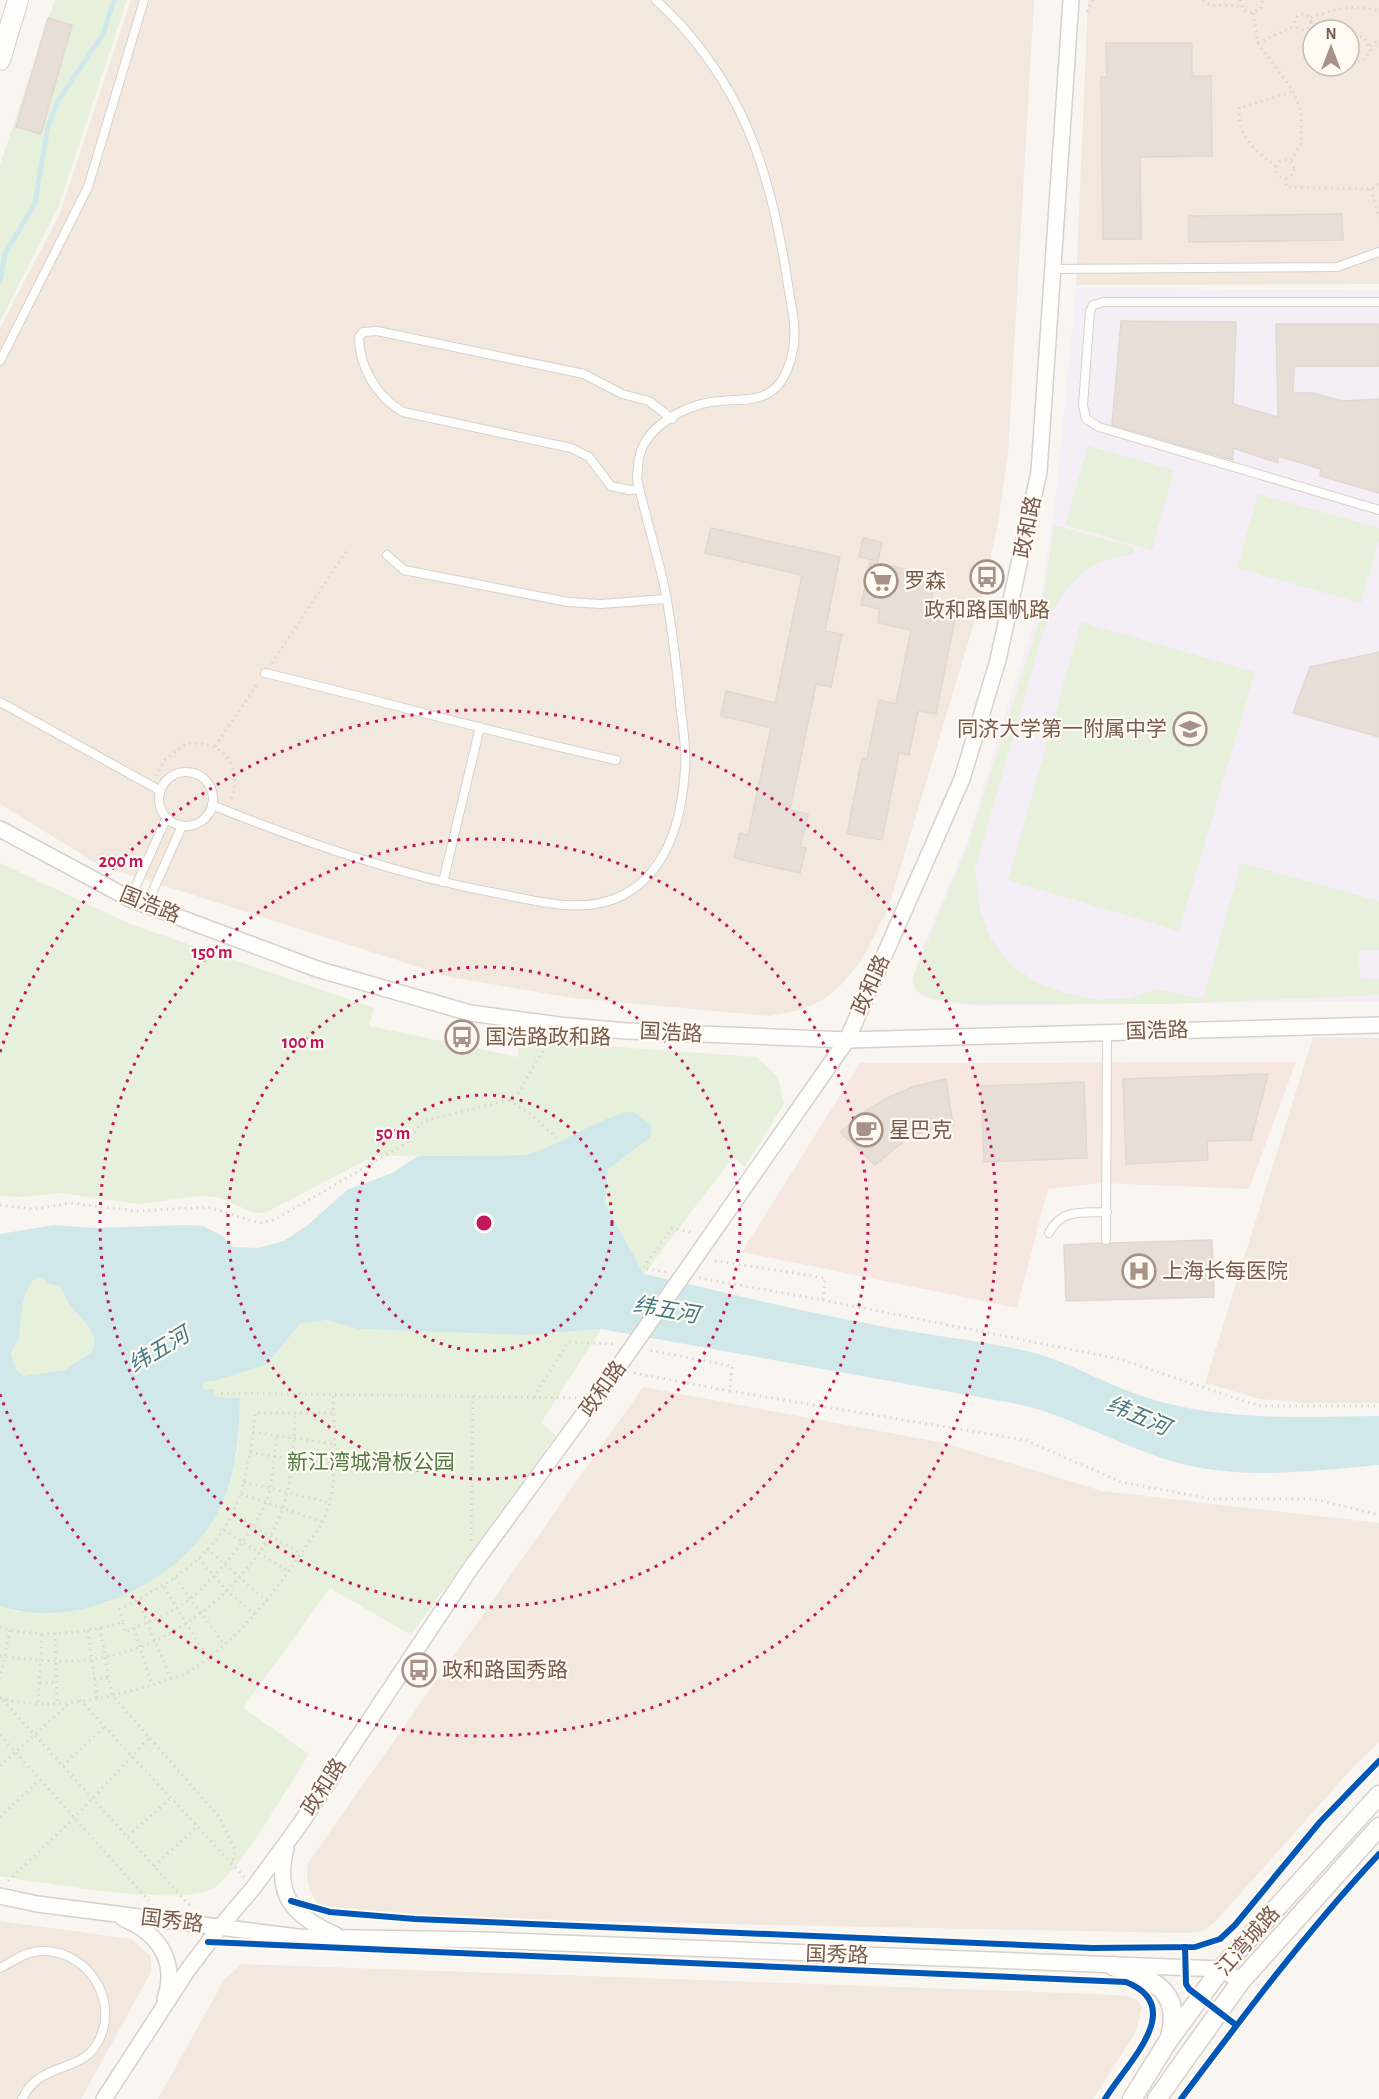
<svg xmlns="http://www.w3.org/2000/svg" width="1379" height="2099" font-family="'Alegreya Sans','Noto Sans SC',sans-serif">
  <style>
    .residential { fill: #f2e8de; fill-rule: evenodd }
    .commercial { fill: #f6e8e1 }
    .education { fill: #f6eef6 }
    .green { fill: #e7f0db }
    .water { fill: #d0e8ea; fill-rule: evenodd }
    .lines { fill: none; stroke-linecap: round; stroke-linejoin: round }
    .stream { stroke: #d0e8ea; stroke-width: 5 }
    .building { fill: #e6ded7; stroke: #e2d8d2; stroke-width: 1.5 }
    .service-casing { stroke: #d7d1cb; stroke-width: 10 }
    .minor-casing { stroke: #d7d1cb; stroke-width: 18 }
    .tertiary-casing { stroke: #d7d1cb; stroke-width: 21 }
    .secondary-casing { stroke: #d9d2cb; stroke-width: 22 }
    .path { stroke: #dcd5d0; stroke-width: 3; stroke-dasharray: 1.5 4.5; stroke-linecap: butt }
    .service { stroke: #fefefd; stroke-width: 8 }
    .minor { stroke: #fefefd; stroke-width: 15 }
    .tertiary { stroke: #fefefd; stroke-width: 18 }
    .secondary { stroke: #fefefd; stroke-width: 20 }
    .minor-bridge-casing { stroke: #d7d1cb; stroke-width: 18; stroke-linecap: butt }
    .minor-bridge { stroke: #fefefd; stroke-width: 15 }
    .cycleway-casing { stroke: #fffaf3; stroke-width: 10 }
    .cycleway { stroke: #0057b8; stroke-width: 6 }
    .ring { fill: none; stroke: #c2185b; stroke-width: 3; stroke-dasharray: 3 6 }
    .labels { text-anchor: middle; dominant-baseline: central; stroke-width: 4.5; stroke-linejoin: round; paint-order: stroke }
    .street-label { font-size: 21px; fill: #7a5c4d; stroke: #fffaf3 }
    .poi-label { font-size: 21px; fill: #7a5c4d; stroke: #fffaf3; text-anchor: start }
    .park-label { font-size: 21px; fill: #537a41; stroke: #fffaf3 }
    .water-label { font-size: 22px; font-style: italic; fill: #437c86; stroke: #fffaf3 }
    .centre { fill: #c2185b; stroke: #fffaf3; stroke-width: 3 }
    .ring-label { font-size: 18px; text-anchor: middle; font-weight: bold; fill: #c2185b; stroke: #fffaf3; stroke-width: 4.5; stroke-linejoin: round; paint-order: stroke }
  </style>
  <rect width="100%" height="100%" fill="#f9f5f0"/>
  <g class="residential">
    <polygon points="131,0 1034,0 1008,453 998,523 983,593 888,909 862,960 840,986 823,1000 800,1010 770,1016 573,998 450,977 99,865 0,804 0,328 60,213"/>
    <path d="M1088 0H1379V284L1076 285ZM1313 30H1349V66H1313Z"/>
    <polygon points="1313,1037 1379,1038 1379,1403 1309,1403 1260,1399 1205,1383"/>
    <polygon points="643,1387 944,1443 1102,1491 1379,1523 1379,1742 1355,1765 1215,1922 1203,1931 1185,1933 370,1917 340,1914 321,1908 310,1891 307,1878 308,1863"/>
    <polygon points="0,1921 131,1939 151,1956 151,1972 81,2099 0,2099"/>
    <polygon points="242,1964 1096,1994 1127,1996 1137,2000 1142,2007 1136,2032 1093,2099 158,2099 224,1980"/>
  </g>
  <polygon class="commercial" points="1296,1062 1249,1189 1100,1183 1048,1189 1017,1308 742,1252 860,1063"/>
  <polygon class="education" points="1076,288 1379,290 1379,1001 978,1006 937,1001 919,994 912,984 919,955 967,841 1042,594 1057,487"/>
  <g class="green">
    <polygon points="55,0 127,0 58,208 0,321 0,165"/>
    <polygon points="1088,446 1174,470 1152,550 1065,525"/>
    <polygon points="1258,494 1379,528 1379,540 1361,603 1237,568"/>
    <path d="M1054 525 1134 547V554C1084 559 1060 589 1043 633L975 869 980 911 991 939 1012 966 1037 982 1066 993 1097 1000 1130 998 1157 989 1203 999 1241 863 1379 901V950L1359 951 1360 978 1379 979V995L1168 1004H965L929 998 916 990 913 979 916 969 968 845 1041 615Z"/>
    <polygon points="1081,622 1255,672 1179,931 1008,880"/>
    <polygon points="0,863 130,924 374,1008 369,1026 518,1057 519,1040 757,1057 778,1077 784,1104 745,1167 733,1157 644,1274 605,1204 608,1169 650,1138 542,1151 525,1155 374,1156 265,1213 255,1213 217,1197 199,1196 138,1204 59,1193 23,1197 0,1196"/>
    <path d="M39 1277 44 1279 47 1284 60 1286C63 1292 65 1298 69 1304 79 1319 101 1331 92 1352L64 1370 24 1376 16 1370 11 1354C13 1348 18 1342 19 1337 21 1321 21 1284 39 1277Z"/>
    <path d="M327 1320 358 1329 526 1335 601 1329 541 1423 556 1435 411 1635 330 1588 243 1708 309 1754C290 1783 239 1873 214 1888 181 1908 41 1882 0 1876V1606L18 1612 67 1611 110 1602 221 1506 238 1451 240 1398 214 1397 203 1389V1381L267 1364 300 1324Z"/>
  </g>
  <path class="water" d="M632 1111 652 1125 650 1138 608 1169 605 1204 644 1274C721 1291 797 1311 875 1325 925 1335 977 1340 1027 1351 1073 1362 1112 1389 1158 1401 1231 1421 1304 1417 1379 1416V1465C1318 1470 1257 1479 1196 1467 1134 1455 1079 1418 1018 1404L601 1329 526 1335 358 1329 327 1320 300 1324 267 1364 214 1381 203 1382V1389H214V1397L240 1398C239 1435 237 1471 221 1506 186 1580 79 1633 0 1606V1234L54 1225 95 1228 186 1225 203 1226 223 1236 233 1247 258 1248 284 1241 308 1225 347 1190 392 1173 418 1156 525 1155C563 1145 594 1119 632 1111ZM39 1277 44 1279 47 1284 60 1286C63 1292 65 1298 69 1304 79 1319 101 1331 92 1352L64 1370 24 1376 16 1370 11 1354C13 1348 18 1342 19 1337 21 1321 21 1284 39 1277Z"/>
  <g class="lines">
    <polyline class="stream" points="0,281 5,254 35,203 48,126 58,101 103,34 114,0"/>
  </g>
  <g class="building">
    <polygon points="48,18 72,25 41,134 16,127"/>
    <polygon points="1106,43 1192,43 1192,76 1211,76 1212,156 1140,157 1141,239 1103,239 1101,77 1107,77"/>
    <polygon points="1342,214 1343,240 1189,242 1189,216"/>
    <polygon points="1121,321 1236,322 1233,404 1278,417 1276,324 1379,324 1379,366 1294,366 1293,393 1312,393 1343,401 1379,399 1379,493 1320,476 1321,469 1278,456 1278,463 1233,448 1233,460 1112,425"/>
    <polygon points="711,528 840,557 825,631 842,634 831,687 816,684 790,810 808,814 800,847 806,848 800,873 734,858 740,833 748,835 771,728 721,716 726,691 775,703 802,575 705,553"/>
    <polygon points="863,538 882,542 878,561 859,557"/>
    <polygon points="870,562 936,575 929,613 955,619 936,714 918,711 909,755 899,753 882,840 847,834 862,758 867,759 879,700 896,704 911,630 878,623 880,609 861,605"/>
    <polygon points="1379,652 1379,737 1293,713 1310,667"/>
    <polygon points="1268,1074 1251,1140 1207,1141 1208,1160 1126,1164 1123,1079"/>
    <polygon points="946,1079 953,1125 927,1130 909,1137 875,1165 840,1132 865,1111 889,1097 915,1086"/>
    <polygon points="1084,1082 1087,1158 984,1162 981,1086"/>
    <polygon points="1212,1240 1214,1297 1066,1301 1064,1245 1101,1243 1107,1246 1111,1243"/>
  </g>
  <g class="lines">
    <g class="service-casing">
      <g id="service">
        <polyline points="1054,269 1337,267 1379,252"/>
        <polyline points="1379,302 1104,302 1093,305 1090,311 1083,405 1086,419 1099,427 1379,510"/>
        <polyline points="0,361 88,187 144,0"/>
        <path d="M639 489 629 490 611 486 589 457 571 448 403 412C377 397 359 367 359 337L363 332 377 331 584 374 622 394 649 401 672 419"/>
        <polyline points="387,555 404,570 568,602 601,604 666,599"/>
        <path d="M265 673C382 701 498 734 616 760"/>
        <polyline points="0,702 159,790"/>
        <circle cx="186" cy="799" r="27"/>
        <path d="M212 805C306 843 401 876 501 894 541 902 587 915 625 894 670 869 682 816 685 769 687 747 682 724 680 701 676 662 672 623 664 585 656 549 645 515 637 479 638 467 638 455 644 444 658 419 694 402 721 401 738 399 759 402 773 390 784 382 791 363 793 350 797 332 792 309 789 291 780 231 767 167 740 112 719 70 691 32 656 0"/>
        <polyline points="443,882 480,727"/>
        <polyline points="130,899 166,819"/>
        <polyline points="147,904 182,826"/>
        <path d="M1049 1233C1061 1208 1083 1213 1107 1212"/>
        <polyline points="1106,1240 1107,1033"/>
        <path d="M0 1968C14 1961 26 1951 42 1951 90 1950 123 2006 95 2047 77 2073 40 2062 22 2099"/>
      </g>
    </g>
    <g class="minor-casing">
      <g id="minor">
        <polyline points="0,829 130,899 317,969 470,1013 559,1025 627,1031 847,1040 1379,1025"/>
        <polyline points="690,1265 847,1040 962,779 998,660 1039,472 1071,0"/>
        <path d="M286 1848C274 1896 293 1916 336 1935"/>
        <polyline points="0,1896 37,1904 298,1937 484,1940 1221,1969 1241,1981"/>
        <path d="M124 1919C158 1933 178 1961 165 1999"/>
        <polyline points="104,2099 187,1971 220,1927 254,1887 301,1823 470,1569 621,1363"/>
      </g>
    </g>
    <g class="tertiary-casing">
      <g id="tertiary">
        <path d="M1113 1966C1150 1979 1183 1988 1170 2037"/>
        <polyline points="1132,2099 1168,2041 1221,1969 1379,1795"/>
        <polyline points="1157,2099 1241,1981 1379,1827"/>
      </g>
    </g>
    <g class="secondary-casing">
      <polyline id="secondary" points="0,60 18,0"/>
    </g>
    <g class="path">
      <polyline points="1203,0 1210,5 1240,6"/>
      <polyline points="1240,0 1243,10 1253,13 1261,8 1263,0"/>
      <polyline points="1087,12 1093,0"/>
      <polyline points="1253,13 1258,43 1293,91 1301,112 1301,144 1290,162"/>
      <circle cx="1303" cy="22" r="8"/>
      <path d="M1311 18C1334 9 1355 3 1379 11"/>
      <polyline points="1349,38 1354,35 1364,37 1371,51 1362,62 1349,61"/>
      <polyline points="1258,43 1294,26"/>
      <polyline points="1370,46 1379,40"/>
      <circle cx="1285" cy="169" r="9"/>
      <path d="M1276 167C1255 149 1238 139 1239 108L1292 92"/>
      <polyline points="1286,178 1286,187 1371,189 1379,184"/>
      <polyline points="1371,189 1379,218"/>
      <polyline points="272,663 347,550"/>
      <polyline points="215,746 258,683"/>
      <path d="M156 776 165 760 185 744C223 739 243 764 231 801"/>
      <polyline points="509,1100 530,1114 559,1140"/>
      <polyline points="0,1205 35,1209 70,1203 136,1211 208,1207 259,1223 274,1220 405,1144 423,1121 509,1100 518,1093 550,1039"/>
      <polyline points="666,1272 643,1268 672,1228 695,1233"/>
      <polyline points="699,1278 823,1300 825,1278 711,1260"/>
      <polyline points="823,1300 1119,1359 1259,1406 1379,1406"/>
      <polyline points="634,1373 730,1391 732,1366 649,1350"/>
      <polyline points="730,1391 1025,1440 1121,1482 1212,1499 1313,1499 1379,1515"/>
      <polyline points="221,1393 576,1398"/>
      <polyline points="534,1397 568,1342 616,1344"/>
      <polyline points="253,1432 334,1444"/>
      <polyline points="250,1453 333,1464"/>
      <polyline points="244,1482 327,1502"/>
      <polyline points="241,1494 323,1522"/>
      <polyline points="234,1515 300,1553"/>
      <polyline points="224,1530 289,1572"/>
      <polyline points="471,1541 473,1396"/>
      <polyline points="207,1549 267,1601"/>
      <polyline points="199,1558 226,1590 255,1615"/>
      <polyline points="175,1578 224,1644"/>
      <polyline points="164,1587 207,1657"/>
      <polyline points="138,1600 171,1679"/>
      <path d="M123 1623 125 1632C147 1622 172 1613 191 1598 215 1578 257 1529 267 1499 273 1478 275 1458 276 1435"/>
      <path d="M0 1627C40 1640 83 1632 123 1623L120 1609C218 1559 245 1524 255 1413H333"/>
      <polyline points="100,1628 112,1695 220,1818 235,1850 232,1865"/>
      <polyline points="134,1628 152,1685"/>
      <polyline points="88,1631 97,1698"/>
      <polyline points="55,1633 57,1702"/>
      <path d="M0 1656C35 1661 69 1664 104 1657 174 1645 240 1591 274 1529 292 1495 294 1451 295 1413"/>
      <polyline points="0,1679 10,1630"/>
      <polyline points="94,1679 109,1677"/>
      <polyline points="40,1683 56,1682"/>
      <path d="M0 1698C51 1712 112 1698 161 1682 169 1679 179 1677 187 1673 236 1642 270 1599 302 1552 308 1542 318 1532 323 1522 339 1488 334 1433 333 1396"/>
      <polyline points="3,1700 192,1908"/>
      <polyline points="80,1700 244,1877"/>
      <polyline points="38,1702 42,1634"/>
      <polyline points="0,1735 149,1901"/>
      <polyline points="0,1766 72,1701"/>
      <polyline points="63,1766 105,1726"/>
      <polyline points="0,1817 39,1780"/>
      <polyline points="128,1836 171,1798"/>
      <polyline points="154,1866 197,1827"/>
      <polyline points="8,1881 74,1818 149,1738"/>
    </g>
    <use href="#service" class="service"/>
    <use href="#minor" class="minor"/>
    <use href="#tertiary" class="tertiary"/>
    <use href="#secondary" class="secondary"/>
    <g class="minor-bridge-casing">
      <polyline id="minor-bridge" points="621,1363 690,1265"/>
    </g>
    <use href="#minor-bridge" class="minor-bridge"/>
    <g class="cycleway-casing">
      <g id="cycleway">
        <polyline points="291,1901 330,1912 415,1919 1092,1948 1195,1947 1220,1939 1235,1925 1320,1822 1379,1761"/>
        <path d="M208 1942 1126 1982C1189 2007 1125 2065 1105 2099"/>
        <polyline points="1185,1947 1186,1984 1189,1989 1236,2025"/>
        <path d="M1181 2099C1244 2015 1307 1931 1379 1854"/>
      </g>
    </g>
    <use href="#cycleway" class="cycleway"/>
  </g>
  <g class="ring">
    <circle cx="484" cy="1223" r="128"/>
    <circle cx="484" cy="1223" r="256"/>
    <circle cx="484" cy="1223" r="384"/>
    <path d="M0 1052A513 513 0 1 1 0 1394"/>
  </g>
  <defs>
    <g id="bus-ring" transform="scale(1.725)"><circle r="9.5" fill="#fffaf3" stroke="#a69286" stroke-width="1.5"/><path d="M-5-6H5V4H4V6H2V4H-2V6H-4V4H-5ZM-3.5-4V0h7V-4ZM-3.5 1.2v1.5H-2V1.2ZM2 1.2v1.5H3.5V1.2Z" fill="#a69286"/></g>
    <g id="supermarket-ring" transform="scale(1.725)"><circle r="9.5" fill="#fffaf3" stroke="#a69286" stroke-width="1.5"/><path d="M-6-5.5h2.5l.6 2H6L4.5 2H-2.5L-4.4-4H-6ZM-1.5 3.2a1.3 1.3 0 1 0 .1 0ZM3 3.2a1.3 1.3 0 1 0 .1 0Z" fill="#a69286"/></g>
    <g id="school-ring" transform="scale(1.725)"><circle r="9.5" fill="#fffaf3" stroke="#a69286" stroke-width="1.5"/><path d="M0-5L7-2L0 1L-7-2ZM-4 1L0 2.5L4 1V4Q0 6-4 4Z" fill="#a69286"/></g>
    <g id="cafe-ring" transform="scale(1.725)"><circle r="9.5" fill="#fffaf3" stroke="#a69286" stroke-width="1.5"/><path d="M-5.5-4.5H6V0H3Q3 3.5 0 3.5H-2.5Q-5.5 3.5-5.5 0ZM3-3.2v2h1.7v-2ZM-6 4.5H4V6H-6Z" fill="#a69286"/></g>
    <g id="hospital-ring" transform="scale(1.725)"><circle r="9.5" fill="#fffaf3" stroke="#a69286" stroke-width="1.5"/><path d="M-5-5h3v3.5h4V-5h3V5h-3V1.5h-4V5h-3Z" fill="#a69286"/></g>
  </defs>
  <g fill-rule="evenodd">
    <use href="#bus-ring" x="987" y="577"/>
    <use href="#supermarket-ring" x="881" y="581"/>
    <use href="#school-ring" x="1190" y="729"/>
    <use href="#bus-ring" x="462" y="1037"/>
    <use href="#cafe-ring" x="866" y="1130"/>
    <use href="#hospital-ring" x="1139" y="1271"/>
    <use href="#bus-ring" x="419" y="1670"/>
  </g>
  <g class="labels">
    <g class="street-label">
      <text transform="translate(1028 527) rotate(-79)">政和路</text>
      <text transform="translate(150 905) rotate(22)">国浩路</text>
      <text transform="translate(871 985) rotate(-66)">政和路</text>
      <text transform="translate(1157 1031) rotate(-2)">国浩路</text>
      <text transform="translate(671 1033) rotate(3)">国浩路</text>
      <text transform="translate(603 1389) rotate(-54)">政和路</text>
      <text transform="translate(324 1787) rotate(-57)">政和路</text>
      <text transform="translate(172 1921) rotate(7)">国秀路</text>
      <text transform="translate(1248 1941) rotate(-49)">江湾城路</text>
      <text transform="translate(837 1955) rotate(2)">国秀路</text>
    </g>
    <g class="poi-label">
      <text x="904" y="581">罗森</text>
      <text x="987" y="610" text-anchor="middle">政和路国帆路</text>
      <text x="1167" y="729" text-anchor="end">同济大学第一附属中学</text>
      <text x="485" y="1037">国浩路政和路</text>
      <text x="889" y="1130">星巴克</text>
      <text x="1162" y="1271">上海长每医院</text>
      <text x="442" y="1670">政和路国秀路</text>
    </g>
    <g class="park-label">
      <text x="371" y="1462">新江湾城滑板公园</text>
    </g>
    <g class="water-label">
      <text transform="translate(666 1310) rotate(10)">纬五河</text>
      <text transform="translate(159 1350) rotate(-31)">纬五河</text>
      <text transform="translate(1138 1416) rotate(23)">纬五河</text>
    </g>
  </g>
  <circle cx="484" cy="1223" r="9" class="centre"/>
  <g class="ring-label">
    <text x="121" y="867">200 m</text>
    <text x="212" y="958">150 m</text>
    <text x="303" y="1048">100 m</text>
    <text x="393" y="1139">50 m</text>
  </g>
  <g transform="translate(1331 48)"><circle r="28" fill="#fffaf3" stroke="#cabbb1" stroke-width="1.5"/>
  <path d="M0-4.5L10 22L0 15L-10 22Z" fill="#a69286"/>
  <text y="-9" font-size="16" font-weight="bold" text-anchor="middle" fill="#7a5c4d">N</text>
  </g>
</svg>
